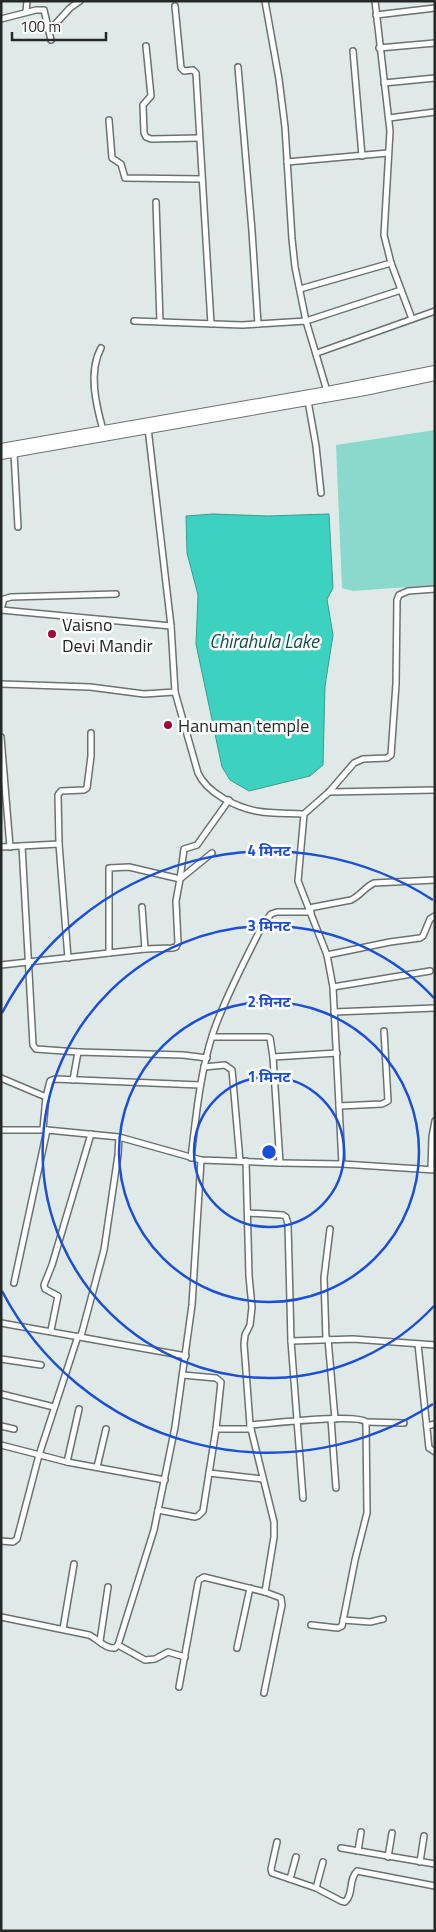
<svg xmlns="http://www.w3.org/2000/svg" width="436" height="1932" font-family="'Titillium Web','Noto Sans Devanagari',sans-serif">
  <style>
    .green { fill: #8bd9cc }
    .water { fill: #3dd2bf; stroke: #369f91 }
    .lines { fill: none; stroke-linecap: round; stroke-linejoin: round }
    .minor-casing { stroke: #697270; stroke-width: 8 }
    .primary-casing { stroke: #697270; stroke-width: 10 }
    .minor { stroke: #fff; stroke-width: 5 }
    .primary { stroke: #fff; stroke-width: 8 }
    .ring { fill: none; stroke: #1d4ed8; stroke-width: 2.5 }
    .poi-dot { fill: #a30539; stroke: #fff; stroke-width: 2 }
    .labels { text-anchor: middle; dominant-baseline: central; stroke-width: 5; stroke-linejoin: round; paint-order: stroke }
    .poi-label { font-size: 18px; fill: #242827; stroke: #fff; text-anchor: start }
    .water-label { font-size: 19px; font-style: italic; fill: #114f47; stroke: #fff }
    .centre { fill: #1d4ed8; stroke: #fff; stroke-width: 2.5 }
    .ring-label { font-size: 15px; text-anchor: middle; font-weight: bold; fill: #1d4ed8; stroke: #fff; stroke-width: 5; stroke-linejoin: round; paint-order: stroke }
  </style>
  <rect width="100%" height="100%" fill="#dfeae8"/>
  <polygon class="green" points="435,430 435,585 353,591 342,588 336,445"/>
  <polygon class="water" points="213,514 268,516 329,514 333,588 327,599 333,635 325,686 323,765 310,776 249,791 230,780 222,767 196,644 198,595 187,553 186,516"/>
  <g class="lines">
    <g class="minor-casing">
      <g id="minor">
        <polyline points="265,1 279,79 285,127 292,239 295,267 306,321 401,290"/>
        <polyline points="375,1 390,131 384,235 391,263 412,319"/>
        <polyline points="175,6 181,68 184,71 193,70 196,73 211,324"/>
        <polyline points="26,12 27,1"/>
        <polyline points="376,15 435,8"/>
        <polyline points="1,19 36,10 44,10 51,40"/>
        <polyline points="49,31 70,8 80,1"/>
        <polyline points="146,46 151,96 143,105 144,133 146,137 151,139 199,138"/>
        <polyline points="379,48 435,43"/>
        <polyline points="353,51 362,156"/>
        <polyline points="238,67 252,231 258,324"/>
        <polyline points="384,83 435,78"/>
        <polyline points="389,118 435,112"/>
        <polyline points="109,120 112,158 121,164 125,178 202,179"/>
        <polyline points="287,162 388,153"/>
        <polyline points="156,202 160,322"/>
        <polyline points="300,289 391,263"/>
        <polyline points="134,321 242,325 306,321 327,391"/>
        <path d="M101 348C88 372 96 405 103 430"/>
        <polyline points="317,353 435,311"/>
        <polyline points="308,401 316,446 321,493"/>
        <polyline points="14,453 18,527"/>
        <polyline points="1,609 4,599 11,597 116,594"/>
        <polyline points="1,610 171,626"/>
        <polyline points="1,684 90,687 144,694 175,692 171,626 148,428"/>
        <path d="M175 692 198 773C207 793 236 807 256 811 272 814 289 813 304 814"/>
        <polyline points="1,737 10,847"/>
        <polyline points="329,792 435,790"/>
        <polyline points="59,844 68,958"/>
        <polyline points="22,846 33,1045 36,1049 78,1052"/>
        <polyline points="1,847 59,844 58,795 61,791 84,790 87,788 91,756 91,733"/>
        <polyline points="180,879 184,849 197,845 229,800"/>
        <polyline points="180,879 212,853"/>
        <path d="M309 908 351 900C360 896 365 887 374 883L435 880"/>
        <polyline points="109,953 109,868 129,867 180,879 176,901 178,943 176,947 172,948 145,949"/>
        <polyline points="327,955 390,942 420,938 423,936 430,919 435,916"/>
        <polyline points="1,965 145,949 142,907"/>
        <polyline points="333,987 430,971"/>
        <polyline points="334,1012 435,1008"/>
        <polyline points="212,1037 268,1037 270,1038 273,1057"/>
        <polyline points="204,1067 225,1065 232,1070 240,1161"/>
        <polyline points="1,1078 46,1097 43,1129"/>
        <polyline points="73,1080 78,1052 183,1055 207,1058"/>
        <polyline points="46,1097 50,1081 55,1079 200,1085"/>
        <polyline points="339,1106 382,1104 388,1101 384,1031"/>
        <polyline points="1,1130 47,1130 119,1137 201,1160 280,1163 342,1164 435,1170"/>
        <path d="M191 1158C196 1116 200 1073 213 1033 226 995 246 959 263 924L271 914 277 912H311"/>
        <polyline points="246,1161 249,1276 252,1307 250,1325 245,1335 244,1344 250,1425 274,1522 274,1537 265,1592"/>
        <polyline points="280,1163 273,1057 337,1053"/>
        <polyline points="342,1164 333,987 327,955 298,881 304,814 329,792 354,763 363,759 387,758 391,755 396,684 397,600 399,595 408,591 435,589"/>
        <polyline points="431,1169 432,1137 435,1121"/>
        <polyline points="248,1213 283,1215 286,1217 288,1224 291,1341 303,1498"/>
        <polyline points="14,1283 47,1130"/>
        <polyline points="1,1323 186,1356"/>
        <polyline points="51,1330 58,1296 45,1289 44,1285 52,1265 91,1134"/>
        <polyline points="81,1336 104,1250 118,1155 119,1137"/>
        <polyline points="326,1339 324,1278 330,1229"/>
        <polyline points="328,1339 335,1419"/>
        <polyline points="291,1341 353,1339 435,1345"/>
        <polyline points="418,1344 429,1448 435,1452"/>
        <polyline points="1,1359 41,1365"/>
        <polyline points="1,1394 54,1407"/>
        <polyline points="331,1419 336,1488"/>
        <polyline points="366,1422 404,1423"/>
        <path d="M250 1425C268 1424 356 1413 366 1422L367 1513 355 1560 342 1626 338 1628 311 1625"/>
        <polyline points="1,1426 14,1429"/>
        <polyline points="427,1426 435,1424"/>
        <polyline points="216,1429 251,1429"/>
        <polyline points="1,1445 67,1462 165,1480"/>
        <polyline points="67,1462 79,1409"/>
        <polyline points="97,1467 106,1429"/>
        <polyline points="209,1473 263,1479"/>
        <polyline points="158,1510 195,1517 198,1516 203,1511 216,1429 221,1382 216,1378 183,1375"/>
        <polyline points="1,1541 13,1542 17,1539 39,1455 78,1336"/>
        <path d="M1 1617 89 1635C98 1639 105 1649 115 1648L118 1645 154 1530 175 1427 192 1305 201 1160"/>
        <polyline points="343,1620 370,1622 383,1619"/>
        <polyline points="63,1629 74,1564"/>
        <polyline points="100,1641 108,1587"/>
        <polyline points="118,1645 145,1660 155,1659 168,1652 185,1657"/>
        <polyline points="237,1648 250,1588"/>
        <polyline points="179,1687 198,1583 199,1580 204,1577 265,1592 281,1598 282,1605 264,1693"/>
        <path d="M277 1842 271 1869 272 1873 316 1888 341 1901 345 1902C354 1894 348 1880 357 1871L435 1886"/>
        <polyline points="341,1848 435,1864"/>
        <polyline points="358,1851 361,1832"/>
        <polyline points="388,1857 392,1833"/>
        <polyline points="420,1862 424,1836"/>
        <polyline points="290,1879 296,1857"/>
        <polyline points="316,1888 323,1862"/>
      </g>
    </g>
    <g class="primary-casing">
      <g id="primary">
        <polyline points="1,448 327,391 435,370"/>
        <polyline points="1,455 365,391 435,376"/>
      </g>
    </g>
    <use href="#minor" class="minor"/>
    <use href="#primary" class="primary"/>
  </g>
  <g class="ring">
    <circle cx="269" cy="1152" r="75"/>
    <circle cx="269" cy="1152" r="150"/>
    <path d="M434 1306A226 226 0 1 1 434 998"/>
    <path d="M433 1404A301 301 0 0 1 2 1291M2 1013A301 301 0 0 1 433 900"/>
  </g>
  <g class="poi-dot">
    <circle cx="52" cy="634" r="5"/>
    <circle cx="168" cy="725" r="5"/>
  </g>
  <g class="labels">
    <g class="poi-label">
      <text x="62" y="624">Vaisno<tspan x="62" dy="21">Devi Mandir</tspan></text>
      <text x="178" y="725">Hanuman temple</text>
    </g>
    <g class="water-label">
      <text x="264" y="640">Chirahula Lake</text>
    </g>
  </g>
  <circle cx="269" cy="1152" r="8" class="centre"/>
  <g class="ring-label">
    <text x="269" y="856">4 मिनट</text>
    <text x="269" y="931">3 मिनट</text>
    <text x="269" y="1007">2 मिनट</text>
    <text x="269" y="1082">1 मिनट</text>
  </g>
  <rect width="436" height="1932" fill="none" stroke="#242827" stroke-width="5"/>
  <path d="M12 32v8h94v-8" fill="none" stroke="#242827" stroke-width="2.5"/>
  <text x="20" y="32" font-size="15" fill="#242827" stroke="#ffffff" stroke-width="4" paint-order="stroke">100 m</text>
</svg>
